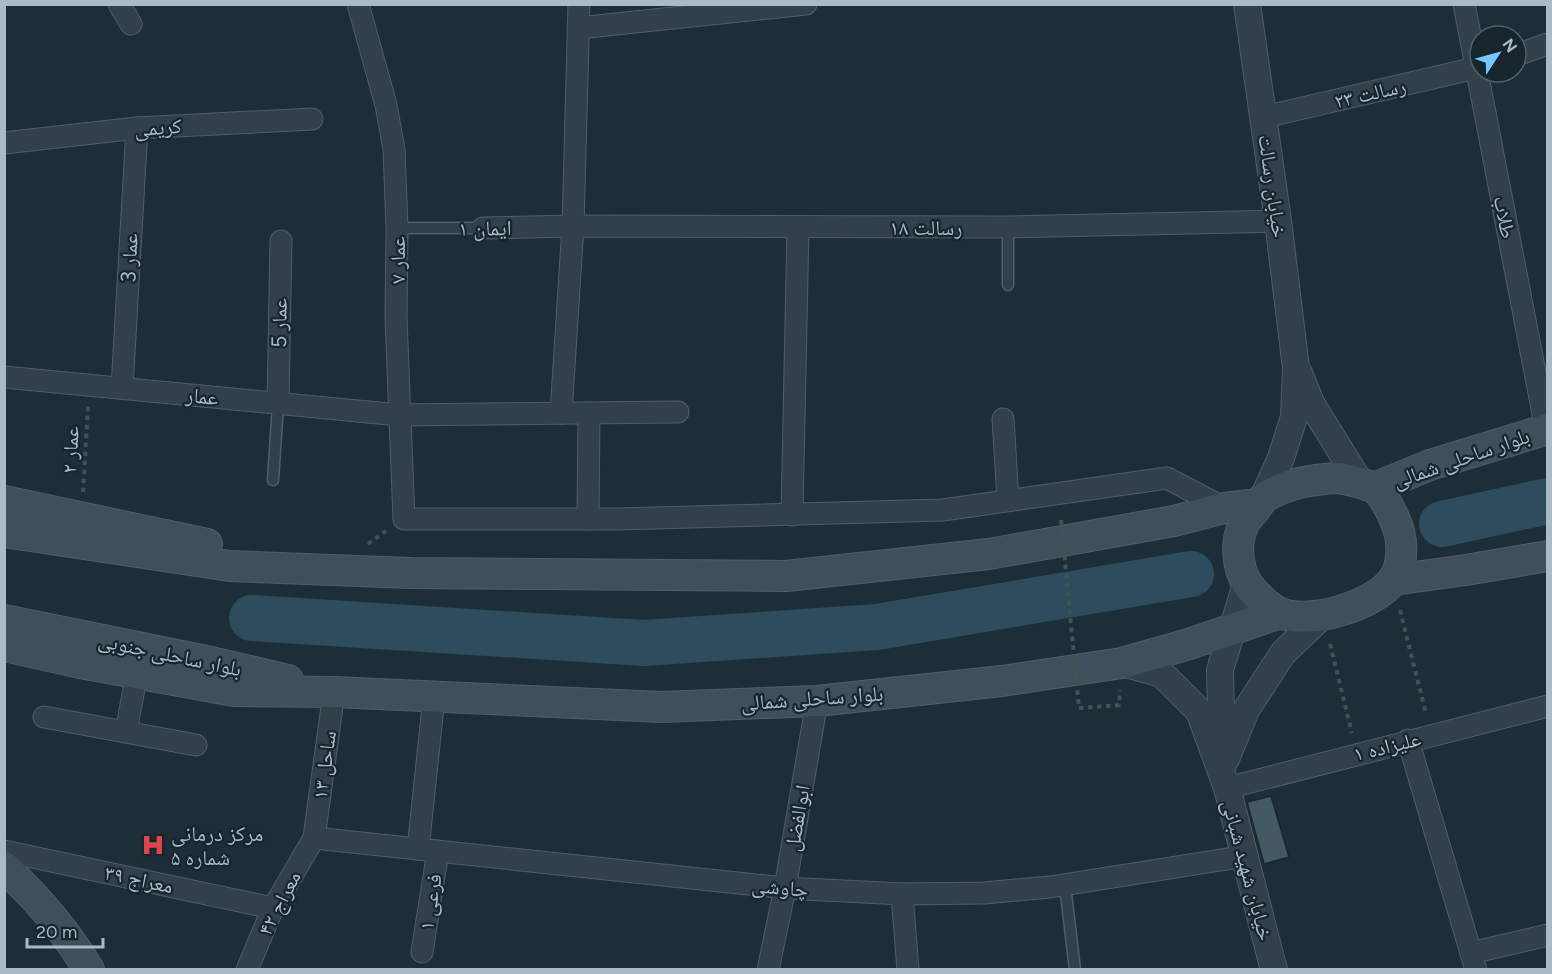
<svg xmlns="http://www.w3.org/2000/svg" width="1552" height="974" font-family="Figtree,'Noto Naskh Arabic',sans-serif">
  <style>
    .lines { fill: none; stroke-linecap: round; stroke-linejoin: round }
    .river { stroke: #2d4d5f; stroke-width: 46 }
    .building { fill: #455965; stroke: #19272f; stroke-width: 1.5 }
    .service-casing { stroke: #4f5e67; stroke-width: 13 }
    .minor-casing { stroke: #4f5e67; stroke-width: 23 }
    .tertiary-casing { stroke: #4f5e67; stroke-width: 28 }
    .secondary-casing { stroke: #4f5e67; stroke-width: 32 }
    .path { stroke: #3d5654; stroke-width: 4; stroke-dasharray: 4.5 4.5; stroke-linecap: butt }
    .service { stroke: #314049; stroke-width: 10 }
    .minor { stroke: #314049; stroke-width: 21 }
    .tertiary { stroke: #314049; stroke-width: 26 }
    .secondary { stroke: #3f505c; stroke-width: 30 }
    .path-bridge { stroke: #3d5654; stroke-width: 4; stroke-dasharray: 4.5 4.5; stroke-linecap: butt }
    .labels { text-anchor: middle; dominant-baseline: central; stroke-width: 4.5; stroke-linejoin: round; paint-order: stroke }
    .street-label { font-size: 21px; fill: #abbbc6; stroke: #17252d }
    .poi-label { font-size: 21px; fill: #abbbc6; stroke: #17252d; text-anchor: start }
  </style>
  <rect width="100%" height="100%" fill="#1e2e38"/>
  <g class="lines">
    <g class="river">
      <polyline points="1442,524 1548,501"/>
      <polyline points="252,618 644,643 877,627 1191,574"/>
    </g>
  </g>
  <polygon class="building" points="1271,796 1289,857 1264,864 1247,802"/>
  <g class="lines">
    <g class="service-casing">
      <g id="service">
        <polyline points="397,228 483,228"/>
        <polyline points="1008,285 1008,227"/>
        <polyline points="273,480 278,404"/>
        <polyline points="1065,885 1075,970"/>
      </g>
    </g>
    <g class="minor-casing">
      <g id="minor">
        <polyline points="119,4 131,24"/>
        <polyline points="358,4 386,105 394,149 397,228 396,318 404,519 617,519 943,510 1167,478 1224,508"/>
        <polyline points="1464,4 1546,429"/>
        <polyline points="578,28 806,4"/>
        <polyline points="1516,55 1548,44"/>
        <polyline points="1264,117 1480,67"/>
        <polyline points="4,143 137,128 312,119"/>
        <polyline points="483,228 573,226 1008,227 1278,221"/>
        <polyline points="4,377 399,415 678,412"/>
        <polyline points="122,388 137,128"/>
        <polyline points="278,404 281,241"/>
        <polyline points="561,413 573,226 579,4"/>
        <polyline points="1003,419 1008,500"/>
        <polyline points="792,515 798,227"/>
        <polyline points="588,519 589,413"/>
        <polyline points="44,717 196,745"/>
        <polyline points="126,732 137,673"/>
        <polyline points="1408,740 1476,970"/>
        <polyline points="1227,788 1548,706"/>
        <polyline points="314,838 785,888 902,894 984,893 1050,887 1246,856"/>
        <polyline points="418,849 434,697"/>
        <polyline points="4,851 273,908"/>
        <polyline points="902,894 908,970"/>
        <polyline points="422,952 438,851"/>
        <polyline points="1471,953 1548,935"/>
        <polyline points="247,970 273,908 314,838 334,692"/>
        <polyline points="768,970 785,888 817,701"/>
      </g>
    </g>
    <g class="tertiary-casing">
      <g id="tertiary">
        <polyline points="1247,4 1278,221 1296,368 1294,417 1281,458 1263,498"/>
        <polyline points="1299,373 1311,403 1361,484"/>
        <polyline points="1122,663 1162,674 1199,711 1227,788 1274,970"/>
        <polyline points="1222,752 1220,670 1246,584"/>
        <polyline points="1226,759 1246,710 1283,653 1323,615"/>
      </g>
    </g>
    <g class="secondary-casing">
      <g id="secondary">
        <path d="M1339 478C1348 480 1367 484 1374 488 1383 494 1390 509 1394 518 1403 536 1405 563 1393 580 1374 606 1309 625 1280 613 1269 608 1260 599 1252 590 1238 574 1234 546 1243 526 1245 521 1250 515 1254 511 1257 506 1260 500 1265 497 1287 483 1314 479 1339 478Z"/>
        <polyline points="1374,488 1430,465 1548,429"/>
        <polyline points="4,501 207,544"/>
        <polyline points="4,532 230,566 410,573 786,576 989,554 1174,521 1224,508 1259,504"/>
        <polyline points="1393,580 1466,570 1548,556"/>
        <polyline points="4,620 211,662 288,680"/>
        <polyline points="4,646 80,663 234,691 334,692 662,707 817,701 1002,681 1122,663 1189,644 1280,613"/>
        <path d="M4 867C37 898 66 931 89 970"/>
      </g>
    </g>
    <g class="path">
      <polyline points="83,492 88,406"/>
      <polyline points="368,544 386,531"/>
      <polyline points="1400,610 1426,714"/>
      <polyline points="1330,644 1352,733"/>
      <polyline points="1079,708 1119,705 1120,690"/>
    </g>
    <use href="#service" class="service"/>
    <use href="#minor" class="minor"/>
    <use href="#tertiary" class="tertiary"/>
    <use href="#secondary" class="secondary"/>
    <polyline class="path-bridge" points="1061,520 1079,708"/>
  </g>
  <defs>
    <g id="hospital-bare" transform="scale(1.8)"><path d="M-5-5h3v3.5h4V-5h3V5h-3V1.5h-4V5h-3Z" fill="#e0444e" stroke="#17252d" stroke-width="2.5" paint-order="stroke"/></g>
  </defs>
  <g fill-rule="evenodd">
    <use href="#hospital-bare" x="153" y="845"/>
  </g>
  <g class="labels">
    <g class="street-label">
      <text transform="translate(1370 93) rotate(-13)">رسالت ۲۳</text>
      <text transform="translate(158 127) rotate(-4)">کریمی</text>
      <text transform="translate(1273 186) rotate(82)">خیابان رسالت</text>
      <text transform="translate(1505 217) rotate(79)">طلاب</text>
      <text x="926" y="227">رسالت ۱۸</text>
      <text transform="translate(485 228) rotate(-1)">ایمان ۱</text>
      <text transform="translate(129 258) rotate(-87)">عمار 3</text>
      <text transform="translate(397 260) rotate(-90)">عمار ۷</text>
      <text transform="translate(279 323) rotate(-89)">عمار 5</text>
      <text transform="translate(202 396) rotate(6)">عمار</text>
      <text transform="translate(70 450) rotate(-87)">عمار ۲</text>
      <text transform="translate(1461 458) rotate(-19)">بلوار ساحلی شمالی</text>
      <text transform="translate(170 654) rotate(12)">بلوار ساحلی جنوبی</text>
      <text transform="translate(812 698) rotate(-4)">بلوار ساحلی شمالی</text>
      <text transform="translate(1387 746) rotate(-14)">علیزاده ۱</text>
      <text transform="translate(324 765) rotate(-82)">ساحل ۱۳</text>
      <text transform="translate(797 818) rotate(-80)">ابوالفضل</text>
      <text transform="translate(1248 870) rotate(75)">خیابان شهید شبانی</text>
      <text transform="translate(139 879) rotate(12)">معراج ۳۹</text>
      <text transform="translate(780 887) rotate(5)">چاوشی</text>
      <text transform="translate(430 902) rotate(-81)">فرعی ۱</text>
      <text transform="translate(279 903) rotate(-63)">معراج ۴۲</text>
    </g>
    <g class="poi-label">
      <text x="171" y="833">مرکز درمانی<tspan x="171" dy="24">شماره ۵</tspan></text>
    </g>
  </g>
  <rect width="1552" height="974" fill="none" stroke="#abbbc6" stroke-width="12"/>
  <g transform="translate(1498 54) rotate(54)"><circle r="28" fill="#17252d" stroke="#52616a" stroke-width="1.5"/>
  <path d="M0-4.5L10 22L0 15L-10 22Z" fill="#77c7ff"/>
  <text y="-9" font-size="16" font-weight="bold" text-anchor="middle" fill="#abbbc6">N</text>
  </g>
  <path d="M27 938v9h76v-9" fill="none" stroke="#abbbc6" stroke-width="3"/>
  <text x="36" y="938" font-size="18" fill="#abbbc6" stroke="#17252d" stroke-width="4.5" paint-order="stroke">20 m</text>
</svg>
